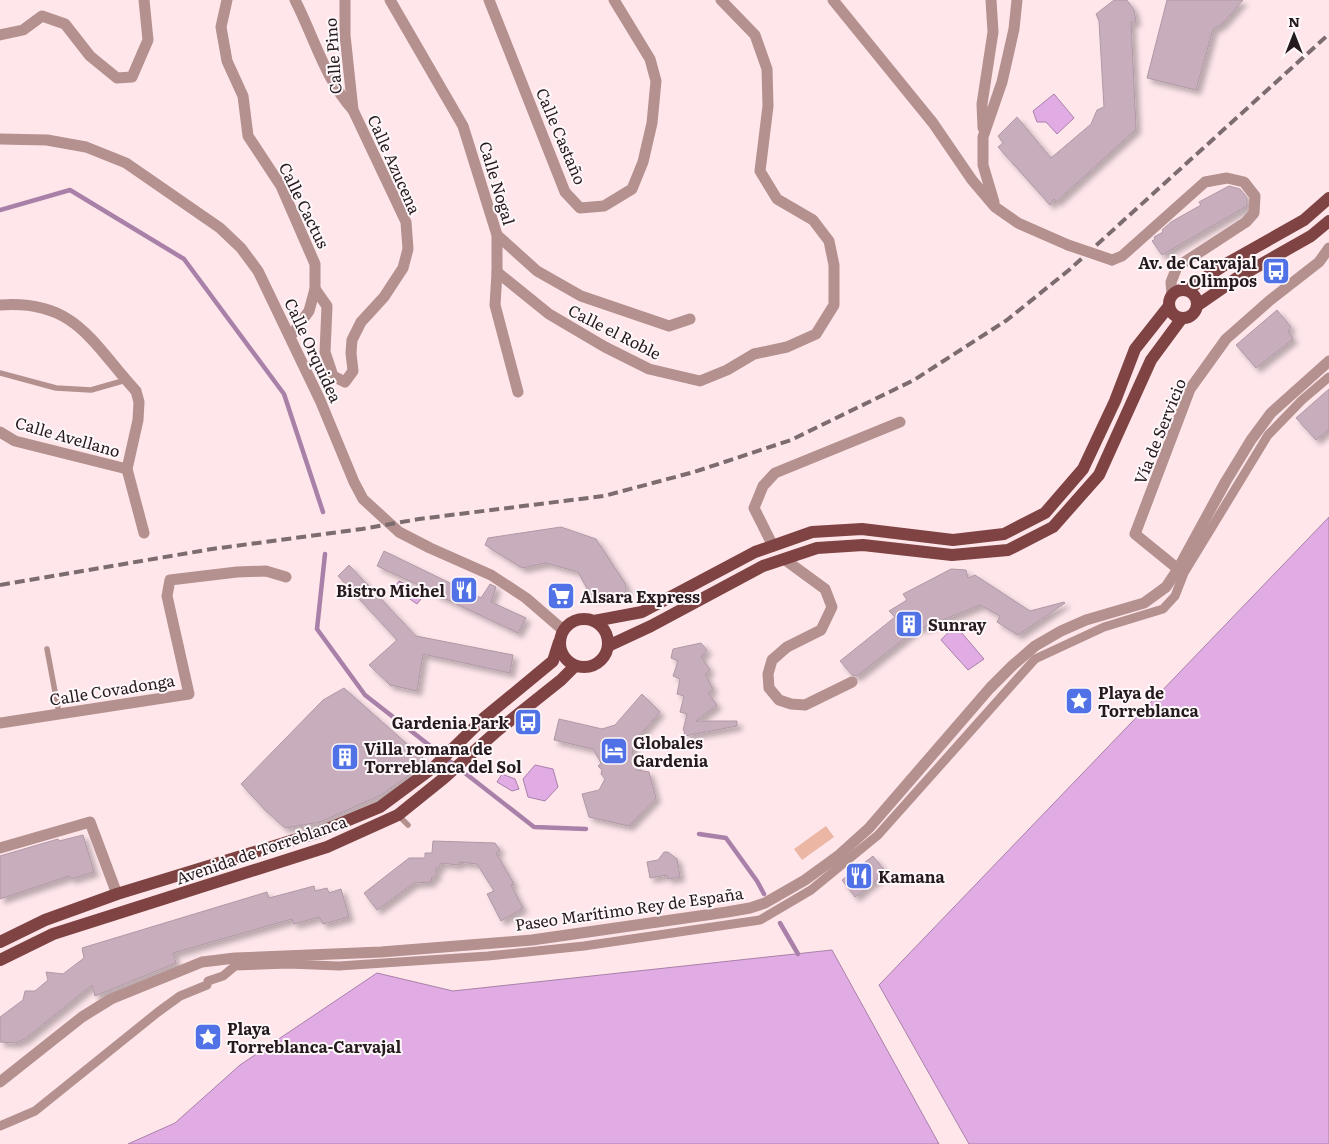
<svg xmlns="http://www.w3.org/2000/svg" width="1329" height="1144" font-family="Literata,serif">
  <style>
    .green { fill: #ebb7a4 }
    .water { fill: #e1ace4; stroke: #a980a8 }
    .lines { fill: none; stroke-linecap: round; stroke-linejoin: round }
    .stream { stroke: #a980a8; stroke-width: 4.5 }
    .building { fill: #c8aebc; stroke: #b098a5; filter: url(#shadow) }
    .service { stroke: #b4908e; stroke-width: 5.5 }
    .pedestrian { stroke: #b4908e; stroke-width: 9 }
    .minor { stroke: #b4908e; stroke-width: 11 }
    .primary { stroke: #7e4342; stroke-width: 12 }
    .rail { stroke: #7c6c6f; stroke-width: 4; stroke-dasharray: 10 5; stroke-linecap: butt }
    .minor-bridge { stroke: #b4908e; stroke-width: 11 }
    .labels { text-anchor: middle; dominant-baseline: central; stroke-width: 4; stroke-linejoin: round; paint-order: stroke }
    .street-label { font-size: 16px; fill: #251a1d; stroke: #fff8fa }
    .poi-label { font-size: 16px; font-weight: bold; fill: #251a1d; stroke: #fff8fa; text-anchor: start }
  </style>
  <defs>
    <filter id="shadow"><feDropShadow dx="4.5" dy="4.5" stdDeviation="2.5" flood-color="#0004"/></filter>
  </defs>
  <rect width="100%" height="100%" fill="#fee6eb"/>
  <polygon class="green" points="826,826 834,837 802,860 794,849"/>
  <g class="water">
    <polygon points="1054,94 1074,118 1057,134 1046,122 1037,122 1033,111"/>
    <polygon points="1329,517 1329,1144 969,1144 879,985"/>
    <polygon points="399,581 425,594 417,604 394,588"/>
    <polygon points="955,625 984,659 968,670 941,640"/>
    <polygon points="535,765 553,769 558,787 545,801 528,797 523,779"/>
    <polygon points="502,774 515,779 519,789 512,791 497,782"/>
    <polygon points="832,950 939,1144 128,1144 175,1123 240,1065 377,973 453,991"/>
  </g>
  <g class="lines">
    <g class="stream">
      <polyline points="0,210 70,190 184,259 284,394 323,512"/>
      <polyline points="325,554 317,629 365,695 534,827 586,829"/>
      <polyline points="699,834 726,838 757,881 764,894"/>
      <polyline points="780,923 798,954"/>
    </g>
  </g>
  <g class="building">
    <polygon points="1114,0 1127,0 1134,10 1136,22 1131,22 1136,129 1056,202 1054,199 1050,205 998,147 1003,143 998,136 1017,117 1051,158 1091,124 1097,110 1104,107 1099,21 1096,14"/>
    <polygon points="1167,0 1243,0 1222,24 1213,29 1196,90 1147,78"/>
    <polygon points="1229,186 1240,189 1247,198 1247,206 1162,255 1152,241 1155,239 1154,237 1163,232 1162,230 1171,222 1201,205 1199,202"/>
    <polygon points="1277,310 1291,327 1288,331 1293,339 1256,368 1236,345"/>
    <polygon points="1329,389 1329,429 1316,440 1296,418"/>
    <polygon points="561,527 596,539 626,585 626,593 592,598 578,572 546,563 522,568 485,545 488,538"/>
    <polygon points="384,551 481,598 490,584 496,587 491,602 526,618 518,633 435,594 436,593 377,566"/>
    <polygon points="349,565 416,636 513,655 510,673 423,654 417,691 390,685 369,665 397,640 338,576"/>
    <polygon points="951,569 966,570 968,578 975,575 1030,611 1064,602 1065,603 1018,635 997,622 1000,616 980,605 923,628 919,627 857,676 852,675 840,661 895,617 889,611 907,600 903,594"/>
    <polygon points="701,643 707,650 701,657 710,670 705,674 713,689 708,693 717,705 696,721 737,721 737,726 685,736 684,730 683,730 687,714 680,712 684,696 677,694 680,679 673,676 678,661 671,658 673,649"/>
    <polygon points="344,688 425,760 416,770 381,795 320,822 285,828 265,810 241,784 323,700"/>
    <polygon points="642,694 660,712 634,741 632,754 636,755 634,763 637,763 637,770 649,772 656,798 629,826 589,817 582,794 599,790 605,779 601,774 602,770 598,766 601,763 593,749 554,740 559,719 602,729 615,725"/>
    <polygon points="83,835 94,872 71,879 69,876 0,899 0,856 58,839 59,841"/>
    <polygon points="433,841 495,843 500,850 496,853 514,884 511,885 523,908 501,921 487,894 494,891 477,864 459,862 459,865 440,863 440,868 436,868 436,877 432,877 431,882 414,883 377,910 364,893 409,858 425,858 425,853 432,853"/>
    <polygon points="664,852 668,852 677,859 680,877 668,879 667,875 650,878 647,862 658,860"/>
    <polygon points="873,856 886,872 855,897 842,880"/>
    <polygon points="314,886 315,891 327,888 329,893 341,889 349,917 323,924 319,917 294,924 292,919 173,953 176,963 95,996 92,985 25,1039 15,1043 0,1042 0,1017 23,1000 25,991 35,991 48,980 46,972 63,974 84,958 82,948 267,892 269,898"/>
  </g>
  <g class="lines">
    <g class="service">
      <polyline points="0,373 56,388 91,390 126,380"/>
      <polyline points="47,649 59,713"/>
      <polyline points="398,815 408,825"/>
    </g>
    <polyline class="pedestrian" points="0,1126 35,1111 158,1012 180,996 207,985 208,981 223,976 235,966 288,964 339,966 488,956 584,946 760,920 811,890 878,835 1035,659 1104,627 1163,609 1175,596 1184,573 1268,435 1302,400 1329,377"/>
    <g class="minor">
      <polyline points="227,0 221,27 227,61 243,96 248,136 281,186 315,264 315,289 309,311 290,337"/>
      <path d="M295 0C314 37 325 79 353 110L406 222 408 249 403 268 384 297 361 322 352 340 351 353 353 371 345 382 333 376 325 352 327 306 315 289"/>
      <polyline points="345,0 345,35 353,110"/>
      <polyline points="390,0 463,126 497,235 497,272 495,305 518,392"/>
      <polyline points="489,0 565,192 580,208 604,206 632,189 643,162 652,123 656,81 650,59 614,0"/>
      <polyline points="833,0 933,123 972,180 995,207 1018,223 1068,245"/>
      <polyline points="0,35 23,30 42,16 65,24 90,56 117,78 132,77 148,40 144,0"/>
      <polyline points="983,128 982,104 993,32 991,0"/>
      <polyline points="0,139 47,140 86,147 126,163 220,228 241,248 258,271 320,400 354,482 363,499 399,532 430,548 491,575 526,598 563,630"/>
      <polyline points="994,202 983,165 983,137 1002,82 1014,29 1017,0"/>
      <polyline points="497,235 537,271 581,296 669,326 690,319"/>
      <polyline points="1112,260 1122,256 1205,182 1227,178 1244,182 1255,196 1254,213 1246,222 1177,267 1171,282 1172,295"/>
      <polyline points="497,272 549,314 605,347 649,369 700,381 727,370 754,354 787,347 816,334 834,305 834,265 829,241 813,220 777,199 760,171 768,106 767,69 755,35 721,0"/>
      <path d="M0 305C75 299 92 343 136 391L139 402 138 420 127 469 144 533"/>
      <polyline points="0,432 15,441 127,469"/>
      <polyline points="773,546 754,508 763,486 775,473 900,422"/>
      <polyline points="784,559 825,589 832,607 821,630 787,647 772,660 768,674 769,688 779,700 791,704 805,705 852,682"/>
      <polyline points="1178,569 1135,534 1190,389 1226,339 1269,301 1319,262 1329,248"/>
      <polyline points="0,723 189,694 167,596 170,580 237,572 266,571 286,577"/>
      <polyline points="0,848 90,822 117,894"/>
      <polyline points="0,1082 82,1017 111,999 202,962 235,958 381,952 532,940 727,912 750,908 765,903 805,880 838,856 869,828 990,688 1012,666 1035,646 1061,631 1086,620 1144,603 1166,587 1178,569 1226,481 1251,440 1271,413 1329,361"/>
    </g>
    <g class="primary">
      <circle cx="1183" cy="304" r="14"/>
      <polyline points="1187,290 1226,264 1304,220 1329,198"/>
      <polyline points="1198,305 1237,278 1311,236 1329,221"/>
      <circle cx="584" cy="643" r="24"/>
      <polyline points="594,621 642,612 755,552 812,532 862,529 953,540 1004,534 1045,513 1083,469 1115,401 1135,349 1169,306"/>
      <polyline points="608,646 651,626 763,566 817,548 863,545 952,555 1008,550 1053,527 1099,475 1151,360 1182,318"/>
      <polyline points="0,942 45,920 117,894 320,832 380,807 434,767 484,718 553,661 559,642"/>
      <polyline points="0,960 53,934 327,847 398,815 444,778 497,731 561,680 575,666"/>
    </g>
    <polyline class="rail" points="0,585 212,549 362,529 419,519 604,496 694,472 791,440 914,380 1007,320 1069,270 1329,34"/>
    <polyline class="minor-bridge" points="1068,245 1112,260"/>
  </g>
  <defs>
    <g id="bus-square" transform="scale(1.4375)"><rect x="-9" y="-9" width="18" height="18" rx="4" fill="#5072e6" stroke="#fff8fa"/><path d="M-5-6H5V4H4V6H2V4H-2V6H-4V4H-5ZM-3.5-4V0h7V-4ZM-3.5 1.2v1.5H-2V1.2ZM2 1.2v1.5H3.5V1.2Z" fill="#fff"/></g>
    <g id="restaurant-square" transform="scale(1.4375)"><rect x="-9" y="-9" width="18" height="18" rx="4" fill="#5072e6" stroke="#fff8fa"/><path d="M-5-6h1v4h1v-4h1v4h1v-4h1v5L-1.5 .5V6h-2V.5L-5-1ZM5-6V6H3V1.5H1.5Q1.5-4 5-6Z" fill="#fff"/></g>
    <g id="supermarket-square" transform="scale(1.4375)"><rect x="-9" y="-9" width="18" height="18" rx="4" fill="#5072e6" stroke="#fff8fa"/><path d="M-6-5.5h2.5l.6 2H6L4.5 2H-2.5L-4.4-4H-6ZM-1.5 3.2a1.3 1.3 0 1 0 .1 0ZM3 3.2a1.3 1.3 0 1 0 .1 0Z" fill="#fff"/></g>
    <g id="building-square" transform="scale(1.4375)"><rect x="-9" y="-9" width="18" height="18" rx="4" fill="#5072e6" stroke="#fff8fa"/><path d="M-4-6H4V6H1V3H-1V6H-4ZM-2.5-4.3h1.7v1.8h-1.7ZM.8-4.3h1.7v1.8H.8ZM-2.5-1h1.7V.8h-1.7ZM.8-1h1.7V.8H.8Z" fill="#fff"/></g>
    <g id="sight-square" transform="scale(1.4375)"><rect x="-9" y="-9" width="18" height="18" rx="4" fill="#5072e6" stroke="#fff8fa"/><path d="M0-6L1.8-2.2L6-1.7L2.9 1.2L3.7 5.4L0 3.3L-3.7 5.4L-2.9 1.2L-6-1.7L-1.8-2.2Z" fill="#fff"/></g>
    <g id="hotel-square" transform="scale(1.4375)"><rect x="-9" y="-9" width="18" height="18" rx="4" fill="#5072e6" stroke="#fff8fa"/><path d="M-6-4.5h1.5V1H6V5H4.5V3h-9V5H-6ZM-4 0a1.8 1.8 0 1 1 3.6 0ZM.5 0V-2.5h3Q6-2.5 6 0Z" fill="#fff"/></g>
  </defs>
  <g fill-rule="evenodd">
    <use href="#bus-square" x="1276" y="271"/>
    <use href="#restaurant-square" x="464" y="590"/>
    <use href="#supermarket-square" x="561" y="596"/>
    <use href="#building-square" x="909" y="624"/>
    <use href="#sight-square" x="1079" y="701"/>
    <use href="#bus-square" x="528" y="722"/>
    <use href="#hotel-square" x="614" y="751"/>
    <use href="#building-square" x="345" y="757"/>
    <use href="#restaurant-square" x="859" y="876"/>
    <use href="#sight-square" x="208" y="1037"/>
  </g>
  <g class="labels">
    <g class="street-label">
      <text transform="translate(332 56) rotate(-94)">Calle Pino</text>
      <text transform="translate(562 136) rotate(67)">Calle Castaño</text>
      <text transform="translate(395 164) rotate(66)">Calle Azucena</text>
      <text transform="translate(498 183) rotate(73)">Calle Nogal</text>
      <text transform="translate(305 205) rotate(64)">Calle Cactus</text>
      <text transform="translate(615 331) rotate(27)">Calle el Roble</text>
      <text transform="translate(314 350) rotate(65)">Calle Orquidea</text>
      <text transform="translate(1159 431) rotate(-68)">Vía de Servicio</text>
      <text transform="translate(68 436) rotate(16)">Calle Avellano</text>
      <text transform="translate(112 689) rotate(-9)">Calle Covadonga</text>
      <text transform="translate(261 849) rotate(-19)">Avenida de Torreblanca</text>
      <text transform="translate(629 908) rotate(-8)">Paseo Marítimo Rey de España</text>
    </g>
    <g class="poi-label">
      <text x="1257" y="262" text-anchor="end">Av. de Carvajal<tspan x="1257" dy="18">- Olimpos</tspan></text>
      <text x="445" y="590" text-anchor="end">Bistro Michel</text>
      <text x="580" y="596">Alsara Express</text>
      <text x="928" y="624">Sunray</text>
      <text x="1098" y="692">Playa de<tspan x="1098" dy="18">Torreblanca</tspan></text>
      <text x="509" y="722" text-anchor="end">Gardenia Park</text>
      <text x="633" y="742">Globales<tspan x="633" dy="18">Gardenia</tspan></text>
      <text x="364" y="748">Villa romana de<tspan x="364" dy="18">Torreblanca del Sol</tspan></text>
      <text x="878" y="876">Kamana</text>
      <text x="227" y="1028">Playa<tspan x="227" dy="18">Torreblanca-Carvajal</tspan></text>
    </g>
  </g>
  <g transform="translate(1294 35)" stroke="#fff8fa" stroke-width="4" paint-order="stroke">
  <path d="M0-4L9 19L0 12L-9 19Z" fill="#251a1d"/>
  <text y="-8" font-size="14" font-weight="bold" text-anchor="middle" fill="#251a1d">N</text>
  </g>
</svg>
